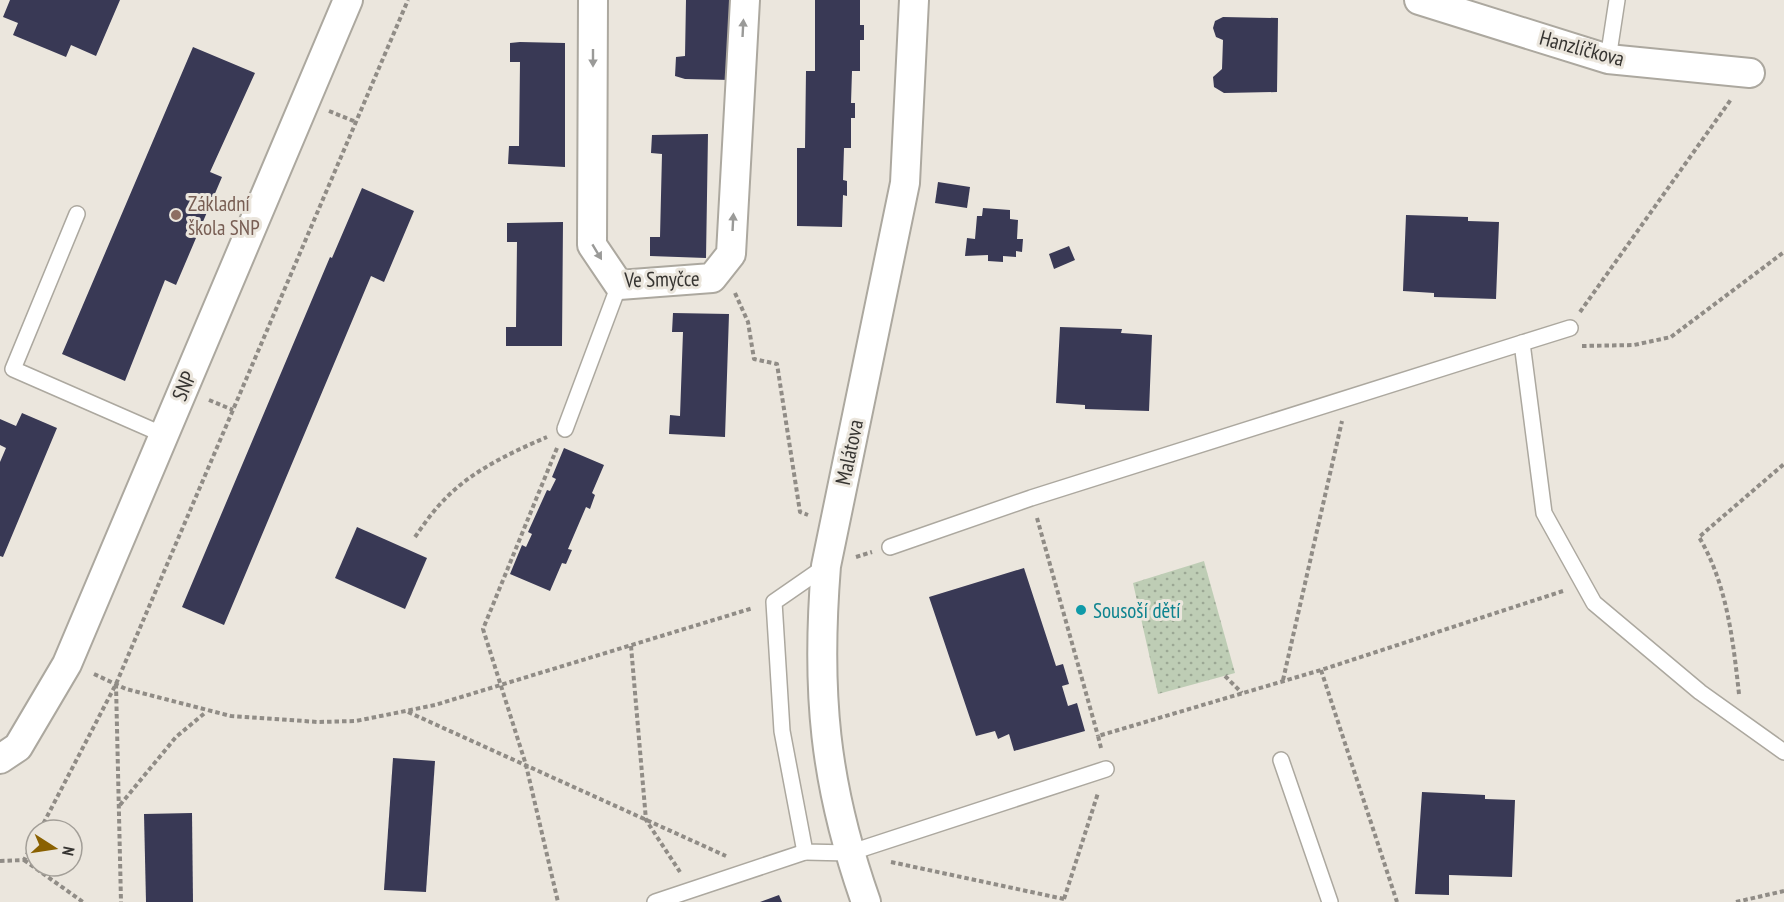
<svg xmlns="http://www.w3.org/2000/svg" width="1784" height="902" font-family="'PT Sans Narrow',sans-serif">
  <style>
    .grass { fill: url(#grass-dots) }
    .building { fill: #393955 }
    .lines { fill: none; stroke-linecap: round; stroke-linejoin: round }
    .service-casing { stroke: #aca89f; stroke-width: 18 }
    .minor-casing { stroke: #aca89f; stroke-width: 32 }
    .path { stroke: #908c86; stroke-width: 4; stroke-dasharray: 4.5 3; stroke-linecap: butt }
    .service { stroke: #fff; stroke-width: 15 }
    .minor { stroke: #fff; stroke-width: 28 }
    .oneway { fill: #9a9a98 }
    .education-dot { fill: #8d6e63; stroke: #ebe6dd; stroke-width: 2 }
    .culture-dot { fill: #0f9aa8; stroke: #ebe6dd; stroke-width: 2 }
    .labels { text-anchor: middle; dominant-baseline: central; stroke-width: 6; stroke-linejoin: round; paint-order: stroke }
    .street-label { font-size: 21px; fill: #363431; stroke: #ebe6dd }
    .education-label { font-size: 21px; fill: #785e54; stroke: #ebe6dd; text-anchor: start }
    .culture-label { font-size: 21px; fill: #0d838f; stroke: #ebe6dd; text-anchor: start }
  </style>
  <defs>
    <pattern id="grass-dots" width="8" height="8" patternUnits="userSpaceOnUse" patternTransform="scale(1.5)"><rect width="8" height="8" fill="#becdb5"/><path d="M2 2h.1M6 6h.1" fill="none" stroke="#9ba794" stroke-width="1.8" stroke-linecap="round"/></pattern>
  </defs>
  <rect width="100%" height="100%" fill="#ebe6dd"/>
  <polygon class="grass" points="1204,561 1235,673 1158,694 1133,583"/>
  <g class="building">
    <polygon points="10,0 120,0 96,56 71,45 66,57 13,35 18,23 3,17"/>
    <polygon points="686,0 732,0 731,80 685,79 675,76 676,57 685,56"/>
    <polygon points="815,0 860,0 860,25 864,25 864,40 860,40 860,71 852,71 851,103 855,103 855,118 851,118 851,148 844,148 843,180 847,181 847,196 843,195 842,227 797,226 797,148 805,148 806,71 815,71"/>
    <polygon points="1223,17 1278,18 1277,92 1224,93 1214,87 1213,77 1222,69 1223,40 1216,37 1213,28 1215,21"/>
    <polygon points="520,42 565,43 565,167 508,164 509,146 519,146 520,62 510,62 510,43"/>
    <polygon points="193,47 255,73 210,172 222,177 176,285 165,280 125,381 62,354"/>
    <polygon points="708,134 706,258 650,256 650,237 660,237 662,154 651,153 652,135"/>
    <polygon points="938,182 970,187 967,208 935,203"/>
    <polygon points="362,188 414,211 384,282 371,276 224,625 182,607 330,257 332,258"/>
    <polygon points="983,208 1010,210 1010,219 1018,220 1017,239 1023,239 1022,252 1016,251 1016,257 1003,256 1003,262 988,261 988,255 965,256 967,238 975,239 977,216 982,216"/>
    <polygon points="1406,215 1468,217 1468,221 1499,222 1496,299 1434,297 1434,293 1403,291"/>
    <polygon points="563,222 562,346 506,346 506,327 516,327 517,242 507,242 507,223"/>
    <polygon points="1069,246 1075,260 1054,269 1049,254"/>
    <polygon points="673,313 729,314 725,437 669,434 670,415 680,416 683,332 672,332"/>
    <polygon points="1060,327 1122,329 1121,333 1152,335 1149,411 1085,409 1085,405 1056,403"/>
    <polygon points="22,413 57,428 3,557 0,556 0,462 6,448 0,445 0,419 16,426"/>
    <polygon points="564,448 604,465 592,493 595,495 590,509 586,507 568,549 572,550 566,564 562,563 550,591 510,574 522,545 526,547 532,534 528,532 547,490 550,491 556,479 552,477"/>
    <polygon points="357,527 427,558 405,609 335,578"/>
    <polygon points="1024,568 1056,666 1063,664 1069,684 1062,686 1068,706 1077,703 1085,731 1014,751 1009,734 998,739 995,731 976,736 929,597"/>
    <polygon points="393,758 435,761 426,892 384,890"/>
    <polygon points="1422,792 1485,795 1485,799 1515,800 1512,877 1449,875 1449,895 1415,894"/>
    <polygon points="192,813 193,902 146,902 144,814"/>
    <polygon points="779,895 782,902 760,902"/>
  </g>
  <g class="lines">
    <g class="service-casing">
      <g id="service">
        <polyline points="1608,59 1617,0"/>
        <polyline points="77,214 13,369 164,435"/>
        <polyline points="1522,343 1570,328"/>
        <polyline points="565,429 619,285"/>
        <polyline points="890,547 1031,498 1522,343 1544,513 1594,603 1700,692 1784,752"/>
        <polyline points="826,566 774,602 782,731 805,852 849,853 1106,769"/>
        <polyline points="1281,760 1330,902"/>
        <polyline points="655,902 805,852"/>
      </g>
    </g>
    <g class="minor-casing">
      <g id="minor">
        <polyline points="593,0 592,245 619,285 712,278 731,254 745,0"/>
        <polyline points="1419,0 1608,59 1750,73"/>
        <polyline points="0,759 18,747 67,664 348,0"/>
        <path d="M866 902C824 783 816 691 826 566L905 183 914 0"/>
      </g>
    </g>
    <g class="path">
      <polyline points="329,111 356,122"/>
      <polyline points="735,293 748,322 754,359 777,364 800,512 808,515"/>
      <polyline points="1580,312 1732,98"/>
      <polyline points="1582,346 1634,345 1671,337 1784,252"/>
      <polyline points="209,400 233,410"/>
      <polyline points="557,448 483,629 526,765 558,902"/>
      <polyline points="1037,518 1098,736"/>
      <path d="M415 537C424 524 433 511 444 500 471 471 512 452 547 437"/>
      <polyline points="856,557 872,552"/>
      <polyline points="631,646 646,820 680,872"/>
      <polyline points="1321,670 1397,902"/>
      <polyline points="94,674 126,689 231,716 318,722 356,721 435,705 753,608"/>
      <polyline points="1225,676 1242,693"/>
      <polyline points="1283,680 1342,421"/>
      <polyline points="116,684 121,902"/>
      <path d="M1739 694C1733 640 1727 584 1699 537L1784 464"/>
      <polyline points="408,712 726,856"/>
      <polyline points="1101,748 1098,736 1321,670 1563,591"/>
      <polyline points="120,805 176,737 206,712"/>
      <polyline points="40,830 116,684 408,0"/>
      <polyline points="24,860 83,902"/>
      <polyline points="0,861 24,860 36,838"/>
      <polyline points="891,862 1064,899 1064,902"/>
      <polyline points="1064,899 1098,793"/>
      <polyline points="1736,902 1784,891"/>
    </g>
    <use href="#service" class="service"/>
    <use href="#minor" class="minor"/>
  </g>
  <defs><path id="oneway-solid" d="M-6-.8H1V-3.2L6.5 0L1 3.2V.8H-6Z" transform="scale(1.5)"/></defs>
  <g class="oneway">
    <use href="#oneway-solid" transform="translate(743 28) rotate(-87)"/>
    <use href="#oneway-solid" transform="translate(593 58) rotate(90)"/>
    <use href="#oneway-solid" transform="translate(733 222) rotate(-87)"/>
    <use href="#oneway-solid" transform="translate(597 252) rotate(59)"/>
  </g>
  <circle class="education-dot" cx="176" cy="215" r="6"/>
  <circle class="culture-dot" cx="1081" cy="610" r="6"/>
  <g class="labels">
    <g class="street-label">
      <text transform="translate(1582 48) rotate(15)">Hanzlíčkova</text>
      <text transform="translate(662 279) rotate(-1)">Ve Smyčce</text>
      <text transform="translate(184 386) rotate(-67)">SNP</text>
      <text transform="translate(849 452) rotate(-78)">Malátova</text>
    </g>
    <g class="education-label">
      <text x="188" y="203">Základní<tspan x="188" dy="24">škola SNP</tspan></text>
    </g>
    <g class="culture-label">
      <text x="1093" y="610">Sousoší dětí</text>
    </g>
  </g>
  <g transform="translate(54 848) rotate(102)"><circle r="28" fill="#ebe6dd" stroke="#a39f98" stroke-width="1.5"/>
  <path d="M0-4.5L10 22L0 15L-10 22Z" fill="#8a6101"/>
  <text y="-9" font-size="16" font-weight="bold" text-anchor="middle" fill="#363431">N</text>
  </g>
</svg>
